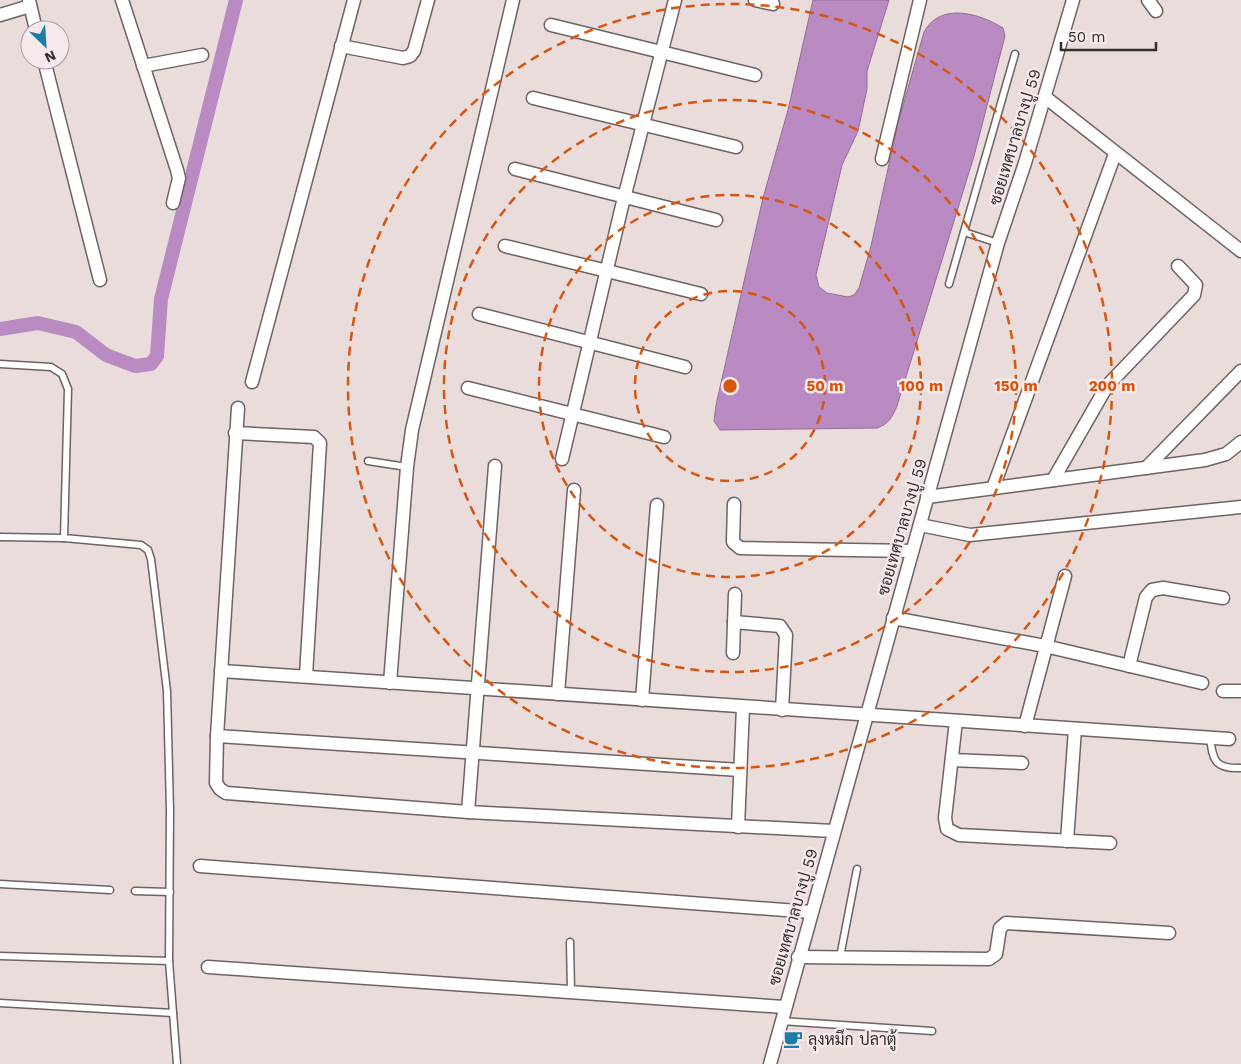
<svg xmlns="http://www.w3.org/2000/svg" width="1241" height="1064" font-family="'Work Sans',Sarabun,sans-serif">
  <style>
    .water { fill: #ba8ac2; stroke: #926e96 }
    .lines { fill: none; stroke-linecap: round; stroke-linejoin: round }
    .canal { stroke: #ba8ac2; stroke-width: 14 }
    .service-casing { stroke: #6e6362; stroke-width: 9 }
    .minor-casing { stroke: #6e6362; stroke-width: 15 }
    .service { stroke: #fff; stroke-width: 6 }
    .minor { stroke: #fff; stroke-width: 12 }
    .ring { fill: none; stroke: #d6550f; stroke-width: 2.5; stroke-dasharray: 9 6 }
    .labels { text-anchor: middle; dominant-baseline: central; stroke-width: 5; stroke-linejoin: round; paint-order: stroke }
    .street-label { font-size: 16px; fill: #332e2e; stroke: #f7e9e9 }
    .poi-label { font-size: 16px; fill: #332e2e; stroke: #f7e9e9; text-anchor: start }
    .centre { fill: #d6550f; stroke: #f7e9e9; stroke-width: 2.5 }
    .ring-label { font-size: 15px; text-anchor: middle; font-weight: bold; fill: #d6550f; stroke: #f7e9e9; stroke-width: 5; stroke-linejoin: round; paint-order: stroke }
  </style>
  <rect width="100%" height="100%" fill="#e9dcdb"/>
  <path class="water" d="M813 0H889L867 71V89L858 131 842 165 816 275 819 287 827 293 848 297 854 295 859 288 871 246 898 123 924 32C940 2 979 13 1003 28L1005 36 974 156 897 406C892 417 889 424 877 428L720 430 714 421 716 405 763 198 788 110Z"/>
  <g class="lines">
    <polyline class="canal" points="0,329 38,323 76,332 106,355 135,366 151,364 157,356 161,299 236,0"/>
    <g class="service-casing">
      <g id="service">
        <polyline points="964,232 998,243"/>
        <polyline points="949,284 1015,54"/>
        <polyline points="0,364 51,367 62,374 68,389 64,538 141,545 148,550 151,559 167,691 170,810 169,961"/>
        <polyline points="368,461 407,467"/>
        <polyline points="0,537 64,538"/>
        <path d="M1210 738C1213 761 1215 769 1241 768"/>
        <polyline points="0,884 110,890"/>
        <polyline points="135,891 170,892"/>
        <polyline points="570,942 571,992"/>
        <polyline points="0,956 169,961 177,1064"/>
        <polyline points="840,957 857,869"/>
        <polyline points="0,1003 173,1013"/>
        <polyline points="781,1021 932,1031"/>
      </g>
    </g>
    <g class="minor-casing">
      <g id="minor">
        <polyline points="29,0 36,30"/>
        <polyline points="122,0 177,170 179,178 173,203"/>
        <polyline points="755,0 773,4"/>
        <polyline points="1148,0 1156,11"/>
        <polyline points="0,15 30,6"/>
        <polyline points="551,25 755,75"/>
        <polyline points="341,46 403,58 410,56 414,51 428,0"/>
        <polyline points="44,60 100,280"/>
        <polyline points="143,66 202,55"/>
        <polyline points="1045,97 1241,251"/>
        <polyline points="533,98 736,147"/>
        <polyline points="882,159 920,0"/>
        <polyline points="515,169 716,220"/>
        <polyline points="505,246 701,294"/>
        <polyline points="479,314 685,367"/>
        <polyline points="252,382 354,0"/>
        <polyline points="468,388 664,437"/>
        <polyline points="238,408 217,736 216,783 220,789 226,793 468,812 833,831"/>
        <polyline points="235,433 314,437 320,443 306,676"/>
        <polyline points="562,459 621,210 675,0"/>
        <polyline points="1146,468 1241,371"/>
        <polyline points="1053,480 1107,386 1194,295 1196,285 1178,266"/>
        <polyline points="993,488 1115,154"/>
        <polyline points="927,497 1205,460 1226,454 1241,442"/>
        <polyline points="734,504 733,542 740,548 912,551"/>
        <polyline points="920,525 970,535 1241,507"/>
        <polyline points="893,618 1045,646 1202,683"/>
        <polyline points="734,622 780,626 786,635 782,710"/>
        <polyline points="733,653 735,594"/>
        <polyline points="1129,666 1146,597 1152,590 1163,588 1223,598"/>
        <polyline points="221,671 1229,739"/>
        <polyline points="390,683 407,467 412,430 513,0"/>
        <polyline points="1223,691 1241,691"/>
        <polyline points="558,694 574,490"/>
        <polyline points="642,700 657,505"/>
        <polyline points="956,721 945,818 947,829 959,835 1110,843"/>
        <polyline points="1025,726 1065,576"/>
        <polyline points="217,736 740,770"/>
        <polyline points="952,760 1022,763"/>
        <polyline points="468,812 495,466"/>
        <polyline points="738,827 743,707"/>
        <polyline points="1067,841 1075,729"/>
        <polyline points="200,866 811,912"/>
        <polyline points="798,957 989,959 996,954 1000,928 1006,923 1169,933"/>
        <polyline points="208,967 784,1007"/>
        <polyline points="770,1064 998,243 1025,163 1073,0"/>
      </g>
    </g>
    <use href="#service" class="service"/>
    <use href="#minor" class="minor"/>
  </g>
  <g class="ring">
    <circle cx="730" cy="386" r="95"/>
    <circle cx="730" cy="386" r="191"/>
    <circle cx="730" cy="386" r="286"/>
    <circle cx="730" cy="386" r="382"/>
  </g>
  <defs>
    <g id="cafe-bare" transform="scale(1.5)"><path d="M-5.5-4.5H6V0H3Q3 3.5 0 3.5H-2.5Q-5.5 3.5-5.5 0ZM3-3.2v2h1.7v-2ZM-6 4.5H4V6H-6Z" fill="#1e7ca9" stroke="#f7e9e9" stroke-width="2.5" paint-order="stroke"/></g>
  </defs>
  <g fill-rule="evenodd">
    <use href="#cafe-bare" x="793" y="1039"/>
  </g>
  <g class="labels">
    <g class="street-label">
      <text transform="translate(1015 137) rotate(-73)">ซอยเทศบาลบางปู 59</text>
      <text transform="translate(902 527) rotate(-74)">ซอยเทศบาลบางปู 59</text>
      <text transform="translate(793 917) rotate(-74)">ซอยเทศบาลบางปู 59</text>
    </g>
    <g class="poi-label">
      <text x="808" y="1039">ลุงหมึก ปลาตู้</text>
    </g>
  </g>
  <circle cx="730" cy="386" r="8" class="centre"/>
  <g class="ring-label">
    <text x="825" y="391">50 m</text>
    <text x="921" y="391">100 m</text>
    <text x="1016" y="391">150 m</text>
    <text x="1112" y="391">200 m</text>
  </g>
  <g transform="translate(45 45) rotate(155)"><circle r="24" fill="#f7e9e9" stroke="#a99e9e"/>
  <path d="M0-4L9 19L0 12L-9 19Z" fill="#1e7ca9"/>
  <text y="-8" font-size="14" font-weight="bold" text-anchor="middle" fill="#332e2e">N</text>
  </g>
  <path d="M1061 42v8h95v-8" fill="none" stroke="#332e2e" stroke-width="2.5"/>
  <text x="1068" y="42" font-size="15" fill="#332e2e" stroke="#f7e9e9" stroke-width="4" paint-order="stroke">50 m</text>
</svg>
